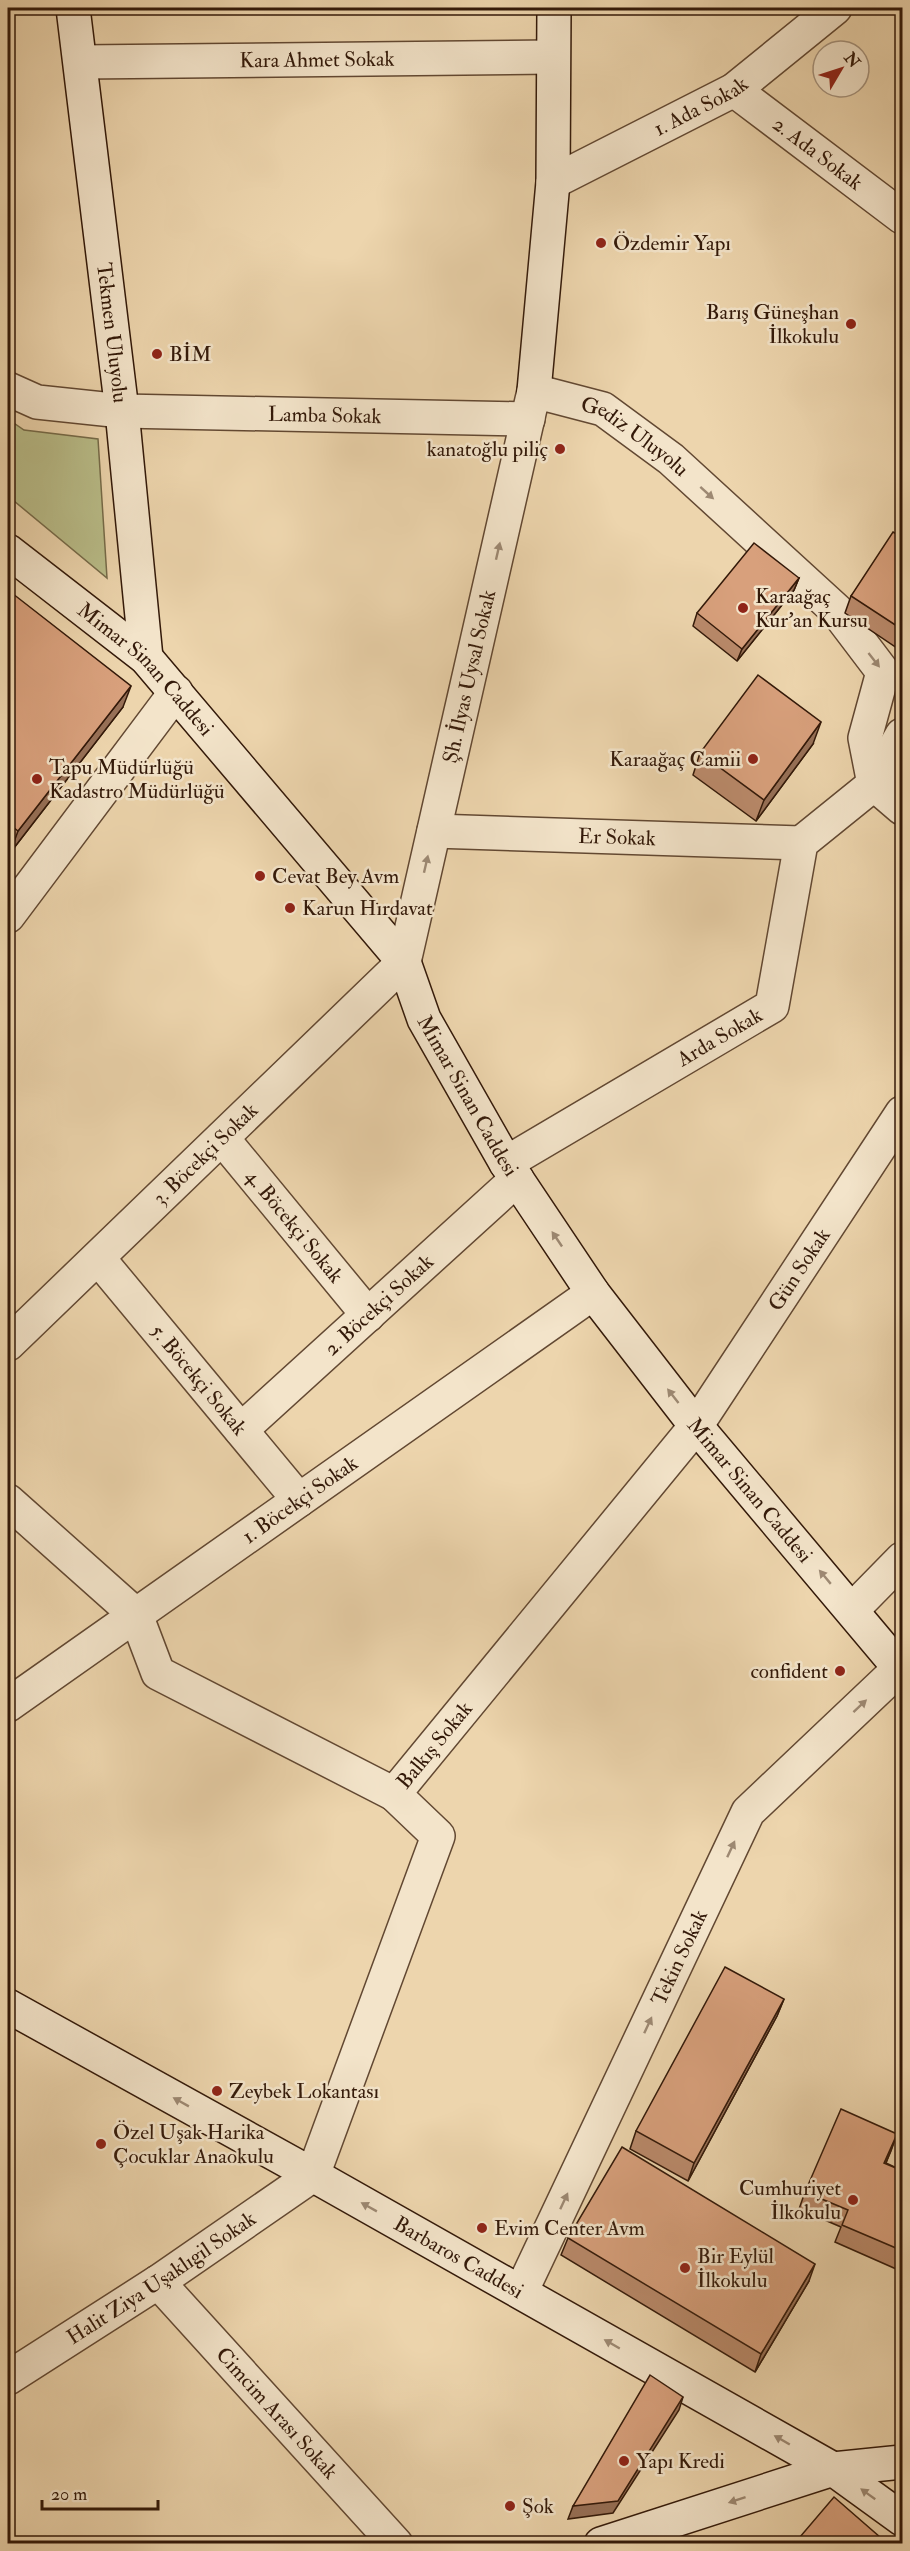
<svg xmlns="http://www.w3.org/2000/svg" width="910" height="2551" font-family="'IM FELL Double Pica',serif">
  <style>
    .green { fill: #b9bd89; stroke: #766b49; stroke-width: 1.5 }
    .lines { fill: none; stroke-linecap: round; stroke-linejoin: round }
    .street-casing { stroke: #624832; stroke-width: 36 }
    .secondary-casing { stroke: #331909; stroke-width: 36 }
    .street { stroke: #f3e4ca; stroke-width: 33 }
    .secondary { stroke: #f3e4ca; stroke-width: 33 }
    .wall { fill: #ba8a6b; stroke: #331909; stroke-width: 1.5 }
    .shaded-wall { fill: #977057; stroke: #331909; stroke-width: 1.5 }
    .building { fill: #d8a07c; stroke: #331909; stroke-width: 1.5 }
    .oneway { fill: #9d8973 }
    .poi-dot { fill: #8f2418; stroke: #f3e4ca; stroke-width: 2 }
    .labels { text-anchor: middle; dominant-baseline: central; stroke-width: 5; stroke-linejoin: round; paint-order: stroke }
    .street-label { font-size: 21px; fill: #331909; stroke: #f3e4ca }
    .poi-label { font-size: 21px; fill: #331909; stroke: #f3e4ca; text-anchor: start }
  </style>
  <rect width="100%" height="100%" fill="#edd5ad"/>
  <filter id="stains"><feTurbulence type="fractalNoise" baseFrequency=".00333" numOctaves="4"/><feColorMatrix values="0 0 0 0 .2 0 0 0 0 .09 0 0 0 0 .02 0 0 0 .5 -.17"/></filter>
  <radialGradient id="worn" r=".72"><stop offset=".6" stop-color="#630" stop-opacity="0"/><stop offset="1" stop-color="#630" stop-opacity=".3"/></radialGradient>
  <polygon class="green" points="8,419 24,430 98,439 107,578 8,496"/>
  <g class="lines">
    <g class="street-casing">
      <g id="street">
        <path id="s1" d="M81 62 552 57"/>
        <path id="s2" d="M734 90 902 217"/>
        <path id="s3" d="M553 182 734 90 835 8"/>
        <path id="s4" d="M8 389 37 402 122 411 528 419"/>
        <path id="s5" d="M434 831 801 843"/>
        <polyline points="8,916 176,692"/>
        <path id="s6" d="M222 1138 368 1315"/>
        <path id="s7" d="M506 1163 772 1006 801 843 874 784 902 735"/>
        <path id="s8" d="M98 1258 299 1500"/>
        <path id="s9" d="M8 1344 404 962 534 391 603 409 671 459 836 610 883 672 865 738 874 784 902 808"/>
        <path id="s10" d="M241 1430 517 1179"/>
        <polyline points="8,1501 136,1615 158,1673 394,1794"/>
        <polyline points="852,1610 902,1559"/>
        <path id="s11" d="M8 1705 593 1293"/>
        <path id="s12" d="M158 2282 396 2544"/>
        <path id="s13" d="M521 2292 748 1812 900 1668"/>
        <path id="s14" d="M8 2378 158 2282 313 2175 438 1836 394 1794 696 1426 902 1113"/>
      </g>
    </g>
    <g class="secondary-casing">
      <g id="secondary">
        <path id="s15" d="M73 8 122 411 146 658"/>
        <polyline points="534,391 553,182 554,8"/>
        <path id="s16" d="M8 551 146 658 404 962 424 1019 506 1163 593 1293 696 1426 902 1671"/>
        <path id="s17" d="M8 2006 313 2175 833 2469 902 2519"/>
        <polyline points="601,2544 833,2469 902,2462"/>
      </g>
    </g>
    <use href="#street" class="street"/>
    <use href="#secondary" class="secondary"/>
  </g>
  <g class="wall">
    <polygon points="903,538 903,652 845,613 851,596"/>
    <polygon points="799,578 794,590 737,661 693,626 697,613"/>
    <polygon points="8,590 123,707 10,853 8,851"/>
    <polygon points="813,744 756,821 693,775 700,753"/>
    <polygon points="784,1999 777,2016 688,2181 630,2149 636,2131"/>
    <polygon points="897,2134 886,2163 903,2171 903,2272 835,2242 841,2227 799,2209 805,2192"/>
    <polygon points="568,2238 809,2281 755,2372 561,2255"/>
  </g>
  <g class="shaded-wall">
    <polygon points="799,578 794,590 737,661 742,649"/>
    <polygon points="131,686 123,707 10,853 18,831"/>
    <polygon points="821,722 813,744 756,821 764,800"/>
    <polygon points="784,1999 777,2016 688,2181 694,2163"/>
    <polygon points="897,2134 891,2151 878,2181 884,2163"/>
    <polygon points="815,2264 809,2281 755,2372 761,2354"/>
    <polygon points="683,2397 679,2410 613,2513 568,2519 573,2506"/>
  </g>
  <g class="building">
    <polygon points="893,532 903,538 903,630 851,596"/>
    <polygon points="754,543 799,578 742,649 697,613"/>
    <polygon points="8,590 131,686 18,831 8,823"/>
    <polygon points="758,675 821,722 764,800 700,753"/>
    <polygon points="725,1967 784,1999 694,2163 636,2131"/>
    <polygon points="841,2109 897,2134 884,2163 903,2171 903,2251 842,2225 848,2210 805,2192"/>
    <polygon points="622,2147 815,2264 761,2354 568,2238"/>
    <polygon points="650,2375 683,2397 618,2501 573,2506"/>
    <polygon points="834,2497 888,2544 794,2544"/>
  </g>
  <defs><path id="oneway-solid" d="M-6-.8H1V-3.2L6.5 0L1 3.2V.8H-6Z" transform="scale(1.5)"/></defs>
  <g class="oneway">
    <use href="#oneway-solid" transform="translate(707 493) rotate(42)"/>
    <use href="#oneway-solid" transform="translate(498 551) rotate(-77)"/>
    <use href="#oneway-solid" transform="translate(874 660) rotate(52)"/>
    <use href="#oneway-solid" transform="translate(426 864) rotate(-77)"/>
    <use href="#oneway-solid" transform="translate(557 1239) rotate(-124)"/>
    <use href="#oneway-solid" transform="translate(673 1396) rotate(-128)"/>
    <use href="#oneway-solid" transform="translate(825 1577) rotate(-130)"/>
    <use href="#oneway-solid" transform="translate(860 1706) rotate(-43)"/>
    <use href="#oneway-solid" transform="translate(731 1849) rotate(-65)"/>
    <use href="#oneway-solid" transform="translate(648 2025) rotate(-65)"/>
    <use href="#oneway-solid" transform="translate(181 2102) rotate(-151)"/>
    <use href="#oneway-solid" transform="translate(564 2201) rotate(-65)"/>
    <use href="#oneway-solid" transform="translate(369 2207) rotate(-151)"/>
    <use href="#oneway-solid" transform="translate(612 2344) rotate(-150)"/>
    <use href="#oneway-solid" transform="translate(782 2440) rotate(-150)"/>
    <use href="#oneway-solid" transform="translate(868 2494) rotate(-144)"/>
    <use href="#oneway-solid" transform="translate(737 2500) rotate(162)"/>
  </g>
  <g class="poi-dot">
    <circle cx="601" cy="243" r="6"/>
    <circle cx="851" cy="324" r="6"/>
    <circle cx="157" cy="354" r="6"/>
    <circle cx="560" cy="449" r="6"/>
    <circle cx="743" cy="608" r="6"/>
    <circle cx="753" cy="759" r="6"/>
    <circle cx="37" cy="779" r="6"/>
    <circle cx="260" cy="876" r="6"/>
    <circle cx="290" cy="908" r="6"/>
    <circle cx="840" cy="1671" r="6"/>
    <circle cx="217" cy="2091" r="6"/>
    <circle cx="101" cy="2144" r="6"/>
    <circle cx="853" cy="2200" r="6"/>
    <circle cx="482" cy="2228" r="6"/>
    <circle cx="685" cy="2268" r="6"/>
    <circle cx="624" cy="2461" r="6"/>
    <circle cx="510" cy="2506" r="6"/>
  </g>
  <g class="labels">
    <g class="street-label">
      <text stroke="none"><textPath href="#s1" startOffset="236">Kara Ahmet Sokak</textPath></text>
      <text stroke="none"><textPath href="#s3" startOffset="166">1. Ada Sokak</textPath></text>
      <text stroke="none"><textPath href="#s2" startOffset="105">2. Ada Sokak</textPath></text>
      <text stroke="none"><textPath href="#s15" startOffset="327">Tekmen Uluyolu</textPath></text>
      <text stroke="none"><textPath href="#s4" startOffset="320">Lamba Sokak</textPath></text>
      <text stroke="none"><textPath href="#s9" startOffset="1248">Gediz Uluyolu</textPath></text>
      <text stroke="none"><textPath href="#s16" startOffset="182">Mimar Sinan Caddesi</textPath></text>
      <text stroke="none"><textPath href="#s9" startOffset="843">Şh. İlyas Uysal Sokak</textPath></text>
      <text stroke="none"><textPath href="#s5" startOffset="183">Er Sokak</textPath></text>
      <text stroke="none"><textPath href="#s7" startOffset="248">Arda Sokak</textPath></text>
      <text stroke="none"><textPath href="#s16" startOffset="722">Mimar Sinan Caddesi</textPath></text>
      <text stroke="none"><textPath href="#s9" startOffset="274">3. Böcekçi Sokak</textPath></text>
      <text stroke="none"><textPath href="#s6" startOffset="114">4. Böcekçi Sokak</textPath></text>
      <text stroke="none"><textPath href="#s14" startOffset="1452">Gün Sokak</textPath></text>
      <text stroke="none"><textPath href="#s10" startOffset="186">2. Böcekçi Sokak</textPath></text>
      <text stroke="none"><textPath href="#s8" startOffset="158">5. Böcekçi Sokak</textPath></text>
      <text stroke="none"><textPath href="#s16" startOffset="1208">Mimar Sinan Caddesi</textPath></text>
      <text stroke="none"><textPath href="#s11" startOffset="357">1. Böcekçi Sokak</textPath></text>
      <text stroke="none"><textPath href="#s14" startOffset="852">Balkış Sokak</textPath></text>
      <text stroke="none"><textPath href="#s13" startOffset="370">Tekin Sokak</textPath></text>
      <text stroke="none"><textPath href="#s17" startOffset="516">Barbaros Caddesi</textPath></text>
      <text stroke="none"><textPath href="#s14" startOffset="183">Halit Ziya Uşaklıgil Sokak</textPath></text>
      <text stroke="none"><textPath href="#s12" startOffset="177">Cimcim Arası Sokak</textPath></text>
    </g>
    <g class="poi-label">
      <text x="613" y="243">Özdemir Yapı</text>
      <text x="839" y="312" text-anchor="end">Barış Güneşhan<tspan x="839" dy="24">İlkokulu</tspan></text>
      <text x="169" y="354">BİM</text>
      <text x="548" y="449" text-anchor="end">kanatoğlu piliç</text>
      <text x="755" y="596">Karaağaç<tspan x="755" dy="24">Kur'an Kursu</tspan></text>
      <text x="741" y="759" text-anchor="end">Karaağaç Camii</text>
      <text x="49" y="767">Tapu Müdürlüğü<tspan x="49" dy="24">Kadastro Müdürlüğü</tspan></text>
      <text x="272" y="876">Cevat Bey Avm</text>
      <text x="302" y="908">Karun Hırdavat</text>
      <text x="828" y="1671" text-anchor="end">confident</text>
      <text x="229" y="2091">Zeybek Lokantası</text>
      <text x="113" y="2132">Özel Uşak Harika<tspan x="113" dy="24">Çocuklar Anaokulu</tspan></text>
      <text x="841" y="2188" text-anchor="end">Cumhuriyet<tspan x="841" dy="24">İlkokulu</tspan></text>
      <text x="494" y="2228">Evim Center Avm</text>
      <text x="697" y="2256">Bir Eylül<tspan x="697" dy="24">İlkokulu</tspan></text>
      <text x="636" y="2461">Yapı Kredi</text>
      <text x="522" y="2506">Şok</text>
    </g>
  </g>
  <rect width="910" height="2551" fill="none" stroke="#edd5ad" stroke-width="30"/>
  <rect x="9" y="9" width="892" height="2533" fill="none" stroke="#331909" stroke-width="3"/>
  <rect x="15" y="15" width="880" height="2521" fill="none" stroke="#331909" stroke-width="1.5"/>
  <g transform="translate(841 69) rotate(51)"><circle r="28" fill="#f3e4ca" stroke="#a6937d" stroke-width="1.5"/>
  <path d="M0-4.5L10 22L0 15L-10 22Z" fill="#8f2418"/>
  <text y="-9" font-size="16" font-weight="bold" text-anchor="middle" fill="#331909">N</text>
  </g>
  <path d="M42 2500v9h116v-9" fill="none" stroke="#331909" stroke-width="3"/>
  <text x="51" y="2500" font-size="18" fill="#331909" stroke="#f3e4ca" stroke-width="4.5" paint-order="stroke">20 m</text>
  <rect width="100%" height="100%" filter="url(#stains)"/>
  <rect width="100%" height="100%" fill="url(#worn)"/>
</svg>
